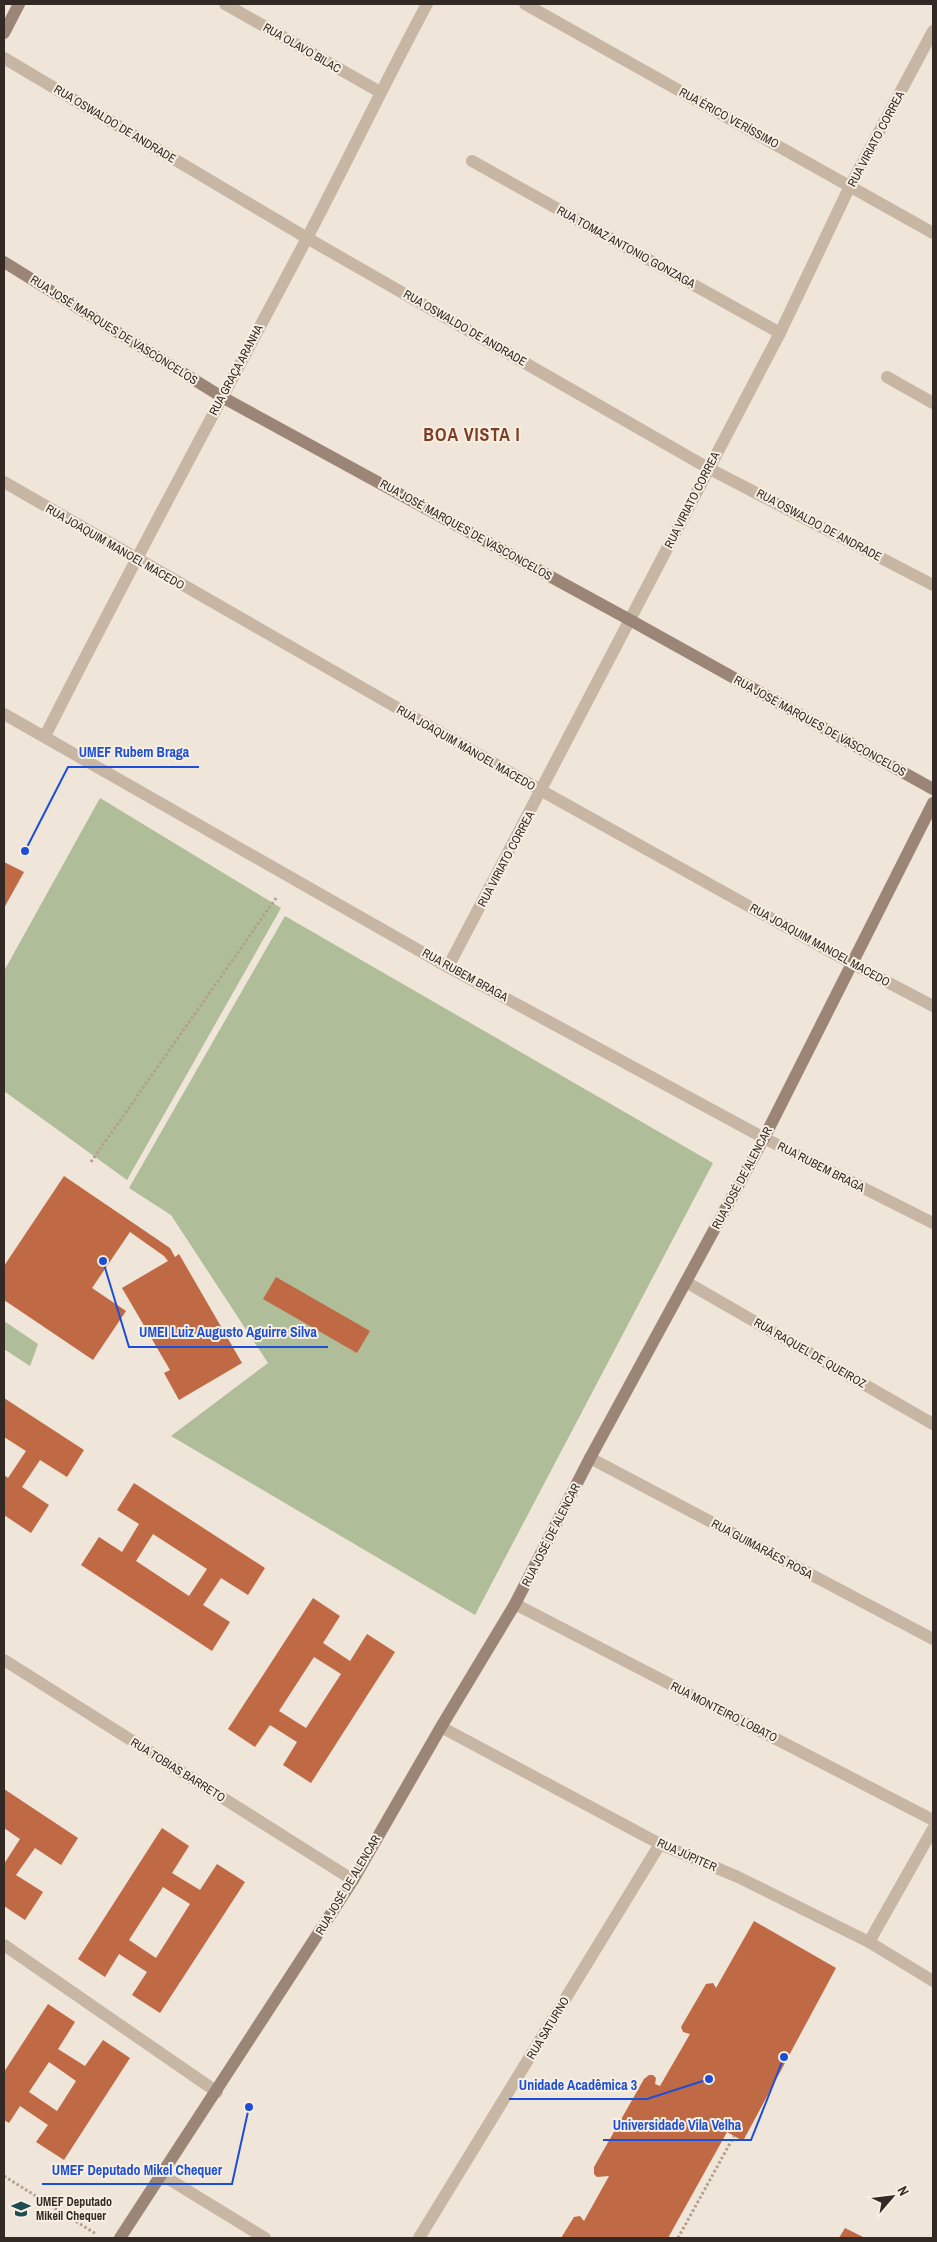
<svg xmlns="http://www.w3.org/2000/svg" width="937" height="2242" font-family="'Archivo Narrow',sans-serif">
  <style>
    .green { fill: #afbd99 }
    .building { fill: #c06945; fill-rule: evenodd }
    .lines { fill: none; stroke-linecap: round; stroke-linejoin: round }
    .path { stroke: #b2a08f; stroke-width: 3; stroke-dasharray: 2.5 2.5; stroke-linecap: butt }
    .lane { stroke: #c7b6a4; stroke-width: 12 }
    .street { stroke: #c7b6a4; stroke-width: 12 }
    .secondary { stroke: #9a8576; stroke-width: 12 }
    .labels { text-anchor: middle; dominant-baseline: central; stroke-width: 4; stroke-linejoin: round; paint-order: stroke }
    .street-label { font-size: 12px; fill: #332a26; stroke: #f8efe3 }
    .poi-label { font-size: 12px; font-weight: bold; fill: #332a26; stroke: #f8efe3; text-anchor: start }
    .district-label { font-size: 18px; font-weight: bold; letter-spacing: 1px; fill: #7e3d22; stroke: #f8efe3 }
    .leader { fill: none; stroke: #1d4ed8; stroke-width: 2 }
    .callout-dot { fill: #1d4ed8; stroke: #f8efe3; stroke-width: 2 }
    .callout-label { font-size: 14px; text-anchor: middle; font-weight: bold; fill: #1d4ed8; stroke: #f8efe3; stroke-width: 4; stroke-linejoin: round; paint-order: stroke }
  </style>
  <rect width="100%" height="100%" fill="#efe5d8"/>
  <g class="green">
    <polygon points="100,798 281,908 127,1180 4,1091 4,971"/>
    <polygon points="285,916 713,1163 475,1615 171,1436 268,1363 171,1215 129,1188"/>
    <polygon points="4,1321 38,1344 30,1366 4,1349"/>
  </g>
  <g class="building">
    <polygon points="4,862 24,872 4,908"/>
    <polygon points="64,1176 170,1248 175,1257 179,1254 242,1363 179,1400 164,1373 170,1370 122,1288 168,1261 164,1256 130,1232 92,1288 126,1311 93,1360 4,1300 4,1266"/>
    <polygon points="276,1277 370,1331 357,1353 263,1299"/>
    <polygon points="4,1398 84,1450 67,1477 40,1460 22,1487 49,1505 31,1533 4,1515 4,1475 8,1478 26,1451 4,1437"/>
    <path d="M134 1483 265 1568 248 1595 221 1578 203 1605 230 1622 212 1651 81 1565 99 1537 122 1552 139 1524 117 1510ZM153 1534 207 1569 189 1596 136 1561Z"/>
    <path d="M313 1598 340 1616 323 1643 350 1661 367 1634 395 1652 311 1783 283 1765 297 1742 270 1725 255 1747 228 1729ZM314 1657 341 1674 306 1728 279 1711Z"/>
    <polygon points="4,1789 78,1838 61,1865 35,1848 16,1875 43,1892 25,1920 4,1906 4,1864 20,1839 4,1828"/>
    <path d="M162 1828 189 1846 172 1873 200 1890 217 1864 245 1882 160 2013 132 1995 147 1972 119 1954 105 1977 78 1959ZM163 1887 190 1904 156 1958 129 1940Z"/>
    <polygon points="754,1921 836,1968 743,2141 727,2132 668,2238 561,2238 574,2217 580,2216 584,2221 609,2176 597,2177 594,2174 594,2167 644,2079 649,2075 653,2075 656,2078 655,2084 660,2086 690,2034 683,2032 681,2027 706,1984 713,1983 716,1988"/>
    <path d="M48 2004 75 2022 58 2049 85 2066 103 2040 130 2058 64 2160 36 2142 48 2125 20 2106 9 2123 4 2120V2072ZM49 2062 76 2081 57 2111 29 2092Z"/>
    <polygon points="845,2228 865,2238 839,2238"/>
  </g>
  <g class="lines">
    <g class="path">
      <polyline points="91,1162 276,898"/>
      <polyline points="4,2176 96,2234"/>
      <polyline points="678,2238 734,2136"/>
    </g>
    <polyline class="lane" points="4,1945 217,2092"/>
    <g class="street">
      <polyline points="225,4 380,92"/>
      <polyline points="525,4 933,233"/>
      <polyline points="4,58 307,238 708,468 933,585"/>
      <polyline points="472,161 780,333"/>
      <polyline points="887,377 933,403"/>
      <polyline points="4,482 542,791 851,963 933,1006"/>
      <polyline points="4,714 448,967 764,1138 933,1223"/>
      <path d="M45 736C129 570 218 406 306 240 347 162 385 82 427 4"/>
      <polyline points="448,967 780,333 850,186 933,31"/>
      <polyline points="686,1282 933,1424"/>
      <polyline points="590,1458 933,1639"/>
      <polyline points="515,1604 933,1820"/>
      <polyline points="4,1660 353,1880"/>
      <polyline points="441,1727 660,1844 738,1877 869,1942 933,1981"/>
      <polyline points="869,1942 933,1829"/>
      <polyline points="162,2175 265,2238"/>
      <polyline points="419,2238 660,1844"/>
    </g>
    <g class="secondary">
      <polyline points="4,33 19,4"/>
      <polyline points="4,262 222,397 630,620 933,789"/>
      <polyline points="120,2238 353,1880 441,1727 515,1604 590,1458 764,1138 933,803"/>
    </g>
  </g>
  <defs>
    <g id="school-bare" transform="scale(1.5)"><path d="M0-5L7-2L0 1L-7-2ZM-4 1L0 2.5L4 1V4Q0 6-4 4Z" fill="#1d4c52" stroke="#f8efe3" stroke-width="2.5" paint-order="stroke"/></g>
  </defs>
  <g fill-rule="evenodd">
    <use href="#school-bare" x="21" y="2209"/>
  </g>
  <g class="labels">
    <g class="street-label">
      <text transform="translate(302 48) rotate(30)">RUA OLAVO BILAC</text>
      <text transform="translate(729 118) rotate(29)">RUA ÉRICO VERÍSSIMO</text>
      <text transform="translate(115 124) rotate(31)">RUA OSWALDO DE ANDRADE</text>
      <text transform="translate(876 139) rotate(-62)">RUA VIRIATO CORREA</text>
      <text transform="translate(626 247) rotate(29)">RUA TOMAZ ANTONIO GONZAGA</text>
      <text transform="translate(465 328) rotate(30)">RUA OSWALDO DE ANDRADE</text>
      <text transform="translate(114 330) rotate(32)">RUA JOSÉ MARQUES DE VASCONCELOS</text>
      <text transform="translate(236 370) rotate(-62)">RUA GRAÇA ARANHA</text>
      <text transform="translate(692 500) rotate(-63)">RUA VIRIATO CORREA</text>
      <text transform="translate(819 525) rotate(28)">RUA OSWALDO DE ANDRADE</text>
      <text transform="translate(466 530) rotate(29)">RUA JOSÉ MARQUES DE VASCONCELOS</text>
      <text transform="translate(115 547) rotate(30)">RUA JOAQUIM MANOEL MACEDO</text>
      <text transform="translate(820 726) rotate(29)">RUA JOSÉ MARQUES DE VASCONCELOS</text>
      <text transform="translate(466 748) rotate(30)">RUA JOAQUIM MANOEL MACEDO</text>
      <text transform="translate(506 859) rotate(-62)">RUA VIRIATO CORREA</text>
      <text transform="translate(820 945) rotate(29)">RUA JOAQUIM MANOEL MACEDO</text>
      <text transform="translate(465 975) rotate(29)">RUA RUBEM BRAGA</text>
      <text transform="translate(821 1167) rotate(27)">RUA RUBEM BRAGA</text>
      <text transform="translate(742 1178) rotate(-62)">RUA JOSÉ DE ALENCAR</text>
      <text transform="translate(810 1353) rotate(30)">RUA RAQUEL DE QUEIROZ</text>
      <text transform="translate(551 1535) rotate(-63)">RUA JOSÉ DE ALENCAR</text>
      <text transform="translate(762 1549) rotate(28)">RUA GUIMARÃES ROSA</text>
      <text transform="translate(724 1712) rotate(27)">RUA MONTEIRO LOBATO</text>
      <text transform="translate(178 1770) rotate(32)">RUA TOBIAS BARRETO</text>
      <text transform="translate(687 1855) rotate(24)">RUA JÚPITER</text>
      <text transform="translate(348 1885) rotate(-59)">RUA JOSÉ DE ALENCAR</text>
      <text transform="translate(548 2028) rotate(-59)">RUA SATURNO</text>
    </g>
    <g class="poi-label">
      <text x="36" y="2202">UMEF Deputado<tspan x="36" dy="14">Mikeil Chequer</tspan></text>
    </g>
    <g class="district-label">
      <text x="472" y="434">BOA VISTA I</text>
    </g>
  </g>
  <path class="leader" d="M25 851L68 767H199M103 1261L129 1347H328M709 2079L647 2099H509M784 2057L751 2140H603M249 2107L232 2184H42"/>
  <g class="callout-dot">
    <circle cx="25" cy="851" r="5"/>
    <circle cx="103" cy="1261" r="5"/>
    <circle cx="709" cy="2079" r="5"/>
    <circle cx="784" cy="2057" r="5"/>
    <circle cx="249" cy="2107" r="5"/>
  </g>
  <g class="callout-label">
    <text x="134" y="757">UMEF Rubem Braga</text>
    <text x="228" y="1337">UMEI Luiz Augusto Aguirre Silva</text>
    <text x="578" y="2090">Unidade Acadêmica 3</text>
    <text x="677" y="2130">Universidade Vila Velha</text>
    <text x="137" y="2175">UMEF Deputado Mikel Chequer</text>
  </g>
  <rect width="937" height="2242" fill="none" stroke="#332a26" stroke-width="10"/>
  <g transform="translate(892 2197) rotate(62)" stroke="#f8efe3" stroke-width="4" paint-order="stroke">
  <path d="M0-4L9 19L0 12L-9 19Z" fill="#332a26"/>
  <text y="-8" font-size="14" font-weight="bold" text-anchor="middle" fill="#332a26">N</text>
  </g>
</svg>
